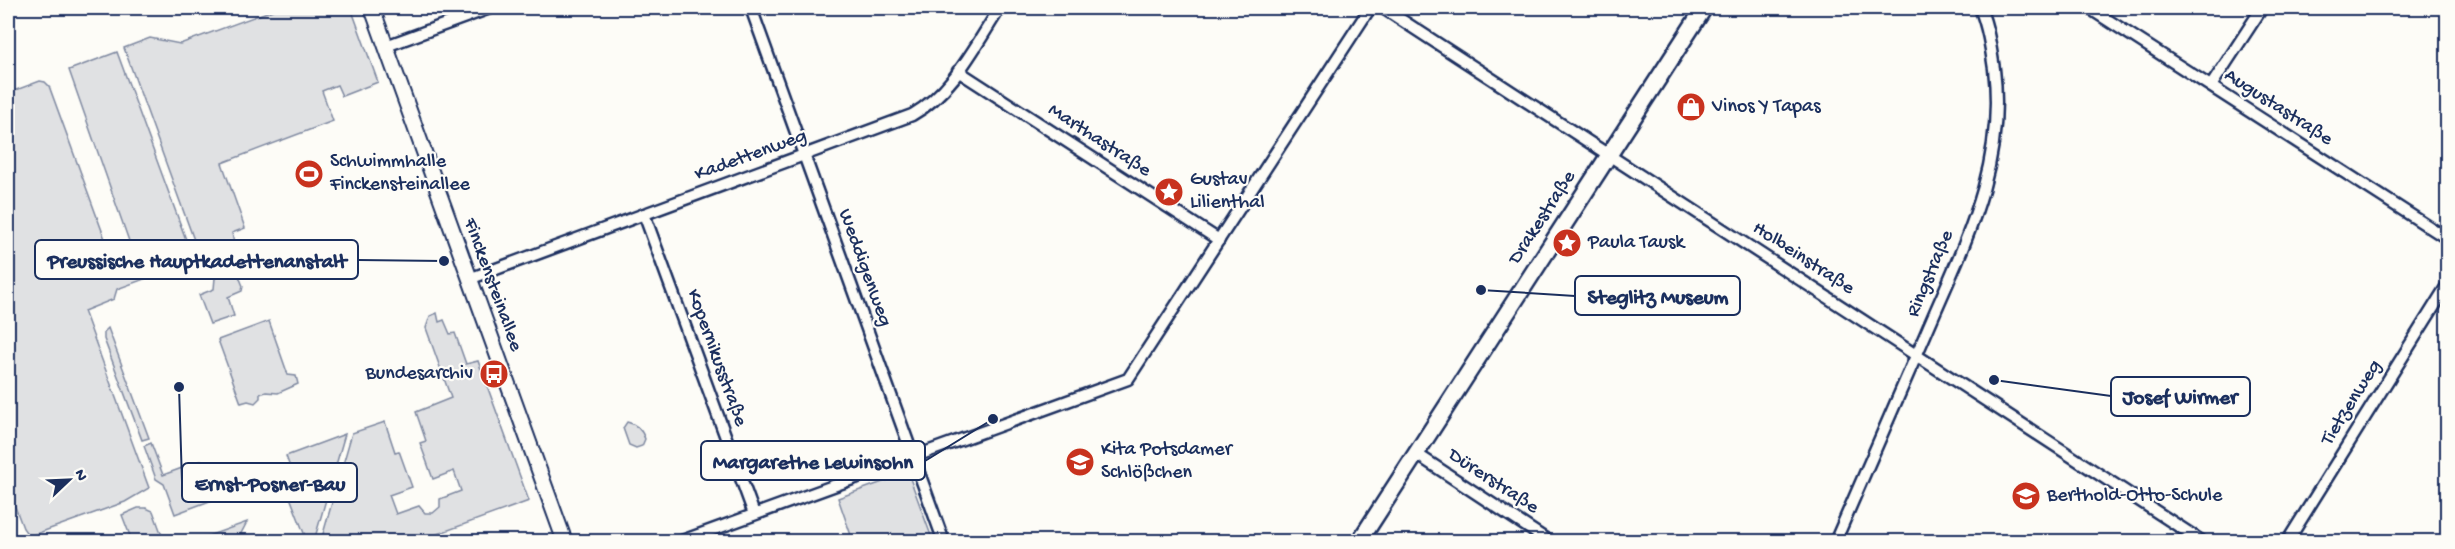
<svg xmlns="http://www.w3.org/2000/svg" width="2455" height="549" font-family="'Gochi Hand',sans-serif">
  <style>
    .green { fill: #e0e1e3; stroke: #7e88a0; stroke-width: 1.5 }
    .lines { fill: none; stroke-linecap: round; stroke-linejoin: round }
    .minor-casing { stroke: #1b2f5e; stroke-width: 15 }
    .tertiary-casing { stroke: #1b2f5e; stroke-width: 18 }
    .secondary-casing { stroke: #1b2f5e; stroke-width: 20 }
    .minor { stroke: #fdfcf7; stroke-width: 10 }
    .tertiary { stroke: #fdfcf7; stroke-width: 14 }
    .secondary { stroke: #fdfcf7; stroke-width: 15 }
    .labels { text-anchor: middle; dominant-baseline: central; stroke-width: 4.5; stroke-linejoin: round; paint-order: stroke }
    .poi-label { font-size: 20px; fill: #1b2f5e; stroke: #fdfcf7; text-anchor: start }
    .street-label { font-size: 20px; fill: #1b2f5e; stroke: #fdfcf7 }
    .leader { fill: none; stroke: #1b2f5e; stroke-width: 2 }
    .callout-dot { fill: #1b2f5e; stroke: #fdfcf7; stroke-width: 2 }
    .callout { fill: #fdfcf7; stroke: #1b2f5e; stroke-width: 2 }
    .callout-label { font-size: 21px; text-anchor: middle; font-weight: bold; fill: #1b2f5e }
  </style>
  <rect width="100%" height="100%" fill="#fdfcf7"/>
  <filter id="ink" filterUnits="userSpaceOnUse"><feTurbulence type="fractalNoise" baseFrequency=".0167" numOctaves="2"/><feDisplacementMap in="SourceGraphic" scale="12" xChannelSelector="R" yChannelSelector="G"/><feConvolveMatrix kernelMatrix="1 2 1 2 8 2 1 2 1" color-interpolation-filters="sRGB"/></filter>
  <g filter="url(#ink)">
    <g class="green">
      <polygon points="278,8 351,8 378,82 342,96 337,85 322,91 333,121 222,163 245,228 232,233 236,254 206,265 202,262 124,48 150,38 180,44"/>
      <polygon points="117,52 195,264 194,269 172,278 163,272 117,289 114,299 84,311 149,488 125,502 33,535 28,535 23,528 8,488 8,93 40,81 45,82 49,86 116,269 136,261 69,70"/>
      <polygon points="236,269 243,286 242,291 228,297 234,316 210,324 199,295 214,289 215,278"/>
      <polygon points="437,313 439,322 444,320 450,334 455,333 466,364 478,361 529,501 418,541 321,541 352,433 385,422 395,452 399,451 412,487 389,495 396,514 419,506 425,513 433,513 440,507 440,499 461,491 454,471 433,479 420,443 426,441 416,412 451,398 426,328 430,316"/>
      <polygon points="269,321 288,375 296,376 298,384 278,393 266,392 260,394 260,398 255,403 248,401 241,403 218,340"/>
      <polygon points="108,328 149,438 142,440 104,339 104,332"/>
      <path d="M627 422C636 424 642 430 645 439L642 446 636 448 629 445 623 428Z"/>
      <polygon points="345,434 314,541 307,541 281,474 291,470 286,456"/>
      <polygon points="151,443 163,475 201,461 215,499 175,514 164,484 156,479 144,446"/>
      <polygon points="908,473 933,541 853,541 838,498"/>
      <polygon points="138,508 146,508 153,511 164,541 132,541 122,515"/>
      <polygon points="247,522 237,541 194,541"/>
    </g>
    <g class="lines">
      <g class="minor-casing">
        <g id="minor">
          <polyline points="751,8 944,542"/>
          <polyline points="1383,8 2203,542"/>
          <polyline points="2089,8 2448,239"/>
          <polyline points="386,46 490,8"/>
          <polyline points="958,71 1219,240"/>
          <polyline points="2211,86 2262,8"/>
          <polyline points="644,214 754,514"/>
          <path d="M469 279 912 115C953 92 975 46 1000 8"/>
          <polyline points="1415,453 1550,542"/>
          <polyline points="679,542 1128,379 1370,8"/>
          <path d="M1835 542C1865 472 1896 403 1926 333 1963 246 2006 167 1994 69 1991 49 1988 27 1980 8"/>
          <polyline points="2287,542 2448,284"/>
        </g>
      </g>
      <g class="tertiary-casing">
        <polyline id="tertiary" points="372,8 565,542"/>
      </g>
      <g class="secondary-casing">
        <polyline id="secondary" points="1359,542 1704,8"/>
      </g>
      <use href="#minor" class="minor"/>
      <use href="#tertiary" class="tertiary"/>
      <use href="#secondary" class="secondary"/>
    </g>
  </g>
  <defs>
    <g id="shop-disc" transform="scale(1.5)"><circle r="9.5" fill="#c8321e" stroke="#fdfcf7"/><path d="M-5-2.5h2.3a2.7 3.5 0 0 1 5.4 0H5L5.5 6h-11ZM-1.5-2.5h3a1.5 2.3 0 0 0-3 0Z" fill="#fff"/></g>
    <g id="stadium-disc" transform="scale(1.5)"><circle r="9.5" fill="#c8321e" stroke="#fdfcf7"/><path d="M0-5a6.5 5 0 1 0 0 10a6.5 5 0 1 0 0-10ZM-3.5-1.8h7v3.6h-7Z" fill="#fff"/></g>
    <g id="sight-disc" transform="scale(1.5)"><circle r="9.5" fill="#c8321e" stroke="#fdfcf7"/><path d="M0-6L1.8-2.2L6-1.7L2.9 1.2L3.7 5.4L0 3.3L-3.7 5.4L-2.9 1.2L-6-1.7L-1.8-2.2Z" fill="#fff"/></g>
    <g id="bus-disc" transform="scale(1.5)"><circle r="9.5" fill="#c8321e" stroke="#fdfcf7"/><path d="M-5-6H5V4H4V6H2V4H-2V6H-4V4H-5ZM-3.5-4V0h7V-4ZM-3.5 1.2v1.5H-2V1.2ZM2 1.2v1.5H3.5V1.2Z" fill="#fff"/></g>
    <g id="school-disc" transform="scale(1.5)"><circle r="9.5" fill="#c8321e" stroke="#fdfcf7"/><path d="M0-5L7-2L0 1L-7-2ZM-4 1L0 2.5L4 1V4Q0 6-4 4Z" fill="#fff"/></g>
  </defs>
  <g fill-rule="evenodd">
    <use href="#shop-disc" x="1691" y="107"/>
    <use href="#stadium-disc" x="309" y="174"/>
    <use href="#sight-disc" x="1169" y="192"/>
    <use href="#sight-disc" x="1567" y="243"/>
    <use href="#bus-disc" x="494" y="374"/>
    <use href="#school-disc" x="1080" y="462"/>
    <use href="#school-disc" x="2026" y="496"/>
  </g>
  <g class="labels">
    <g class="poi-label">
      <text x="1712" y="107">Vinos Y Tapas</text>
      <text x="330" y="162">Schwimmhalle<tspan x="330" dy="23">Finckensteinallee</tspan></text>
      <text x="1190" y="180">Gustav<tspan x="1190" dy="23">Lilienthal</tspan></text>
      <text x="1588" y="243">Paula Tausk</text>
      <text x="473" y="374" text-anchor="end">Bundesarchiv</text>
      <text x="1101" y="450">Kita Potsdamer<tspan x="1101" dy="23">Schlößchen</tspan></text>
      <text x="2047" y="496">Berthold-Otto-Schule</text>
    </g>
    <g class="street-label">
      <text transform="translate(2278 108) rotate(33)">Augustastraße</text>
      <text transform="translate(1099 141) rotate(33)">Marthastraße</text>
      <text transform="translate(751 156) rotate(-20)">Kadettenweg</text>
      <text transform="translate(1543 218) rotate(-57)">Drakestraße</text>
      <text transform="translate(1803 259) rotate(33)">Holbeinstraße</text>
      <text transform="translate(864 268) rotate(70)">Weddigenweg</text>
      <text transform="translate(1931 274) rotate(-67)">Ringstraße</text>
      <text transform="translate(492 285) rotate(70)">Finckensteinallee</text>
      <text transform="translate(716 358) rotate(70)">Kopernikusstraße</text>
      <text transform="translate(2352 403) rotate(-58)">Tietzenweg</text>
      <text transform="translate(1493 482) rotate(33)">Dürerstraße</text>
    </g>
  </g>
  <path class="leader" d="M444 261L358 260M1481 290L1575 296M1994 380L2111 396M993 419L925 461M179 387L182 482"/>
  <g class="callout-dot">
    <circle cx="444" cy="261" r="6"/>
    <circle cx="1481" cy="290" r="6"/>
    <circle cx="1994" cy="380" r="6"/>
    <circle cx="993" cy="419" r="6"/>
    <circle cx="179" cy="387" r="6"/>
  </g>
  <g class="callout">
    <rect x="35" y="240" width="323" height="39" rx="6"/>
    <rect x="1575" y="276" width="165" height="39" rx="6"/>
    <rect x="2111" y="377" width="139" height="39" rx="6"/>
    <rect x="701" y="441" width="224" height="39" rx="6"/>
    <rect x="182" y="463" width="175" height="39" rx="6"/>
  </g>
  <g class="callout-label">
    <text x="197" y="267">Preussische Hauptkadettenanstalt</text>
    <text x="1658" y="303">Steglitz Museum</text>
    <text x="2180" y="403">Josef Wirmer</text>
    <text x="813" y="468">Margarethe Lewinsohn</text>
    <text x="270" y="490">Ernst-Posner-Bau</text>
  </g>
  <rect width="2455" height="549" fill="none" stroke="#fdfcf7" stroke-width="30"/>
  <rect x="15" y="15" width="2425" height="519" fill="none" stroke="#1b2f5e" stroke-width="2" filter="url(#ink)"/>
  <g transform="translate(69 480) rotate(67)" stroke="#fdfcf7" stroke-width="4.5" paint-order="stroke">
  <path d="M0-4.5L10 22L0 15L-10 22Z" fill="#1b2f5e"/>
  <text y="-9" font-size="16" font-weight="bold" text-anchor="middle" fill="#1b2f5e">N</text>
  </g>
</svg>
